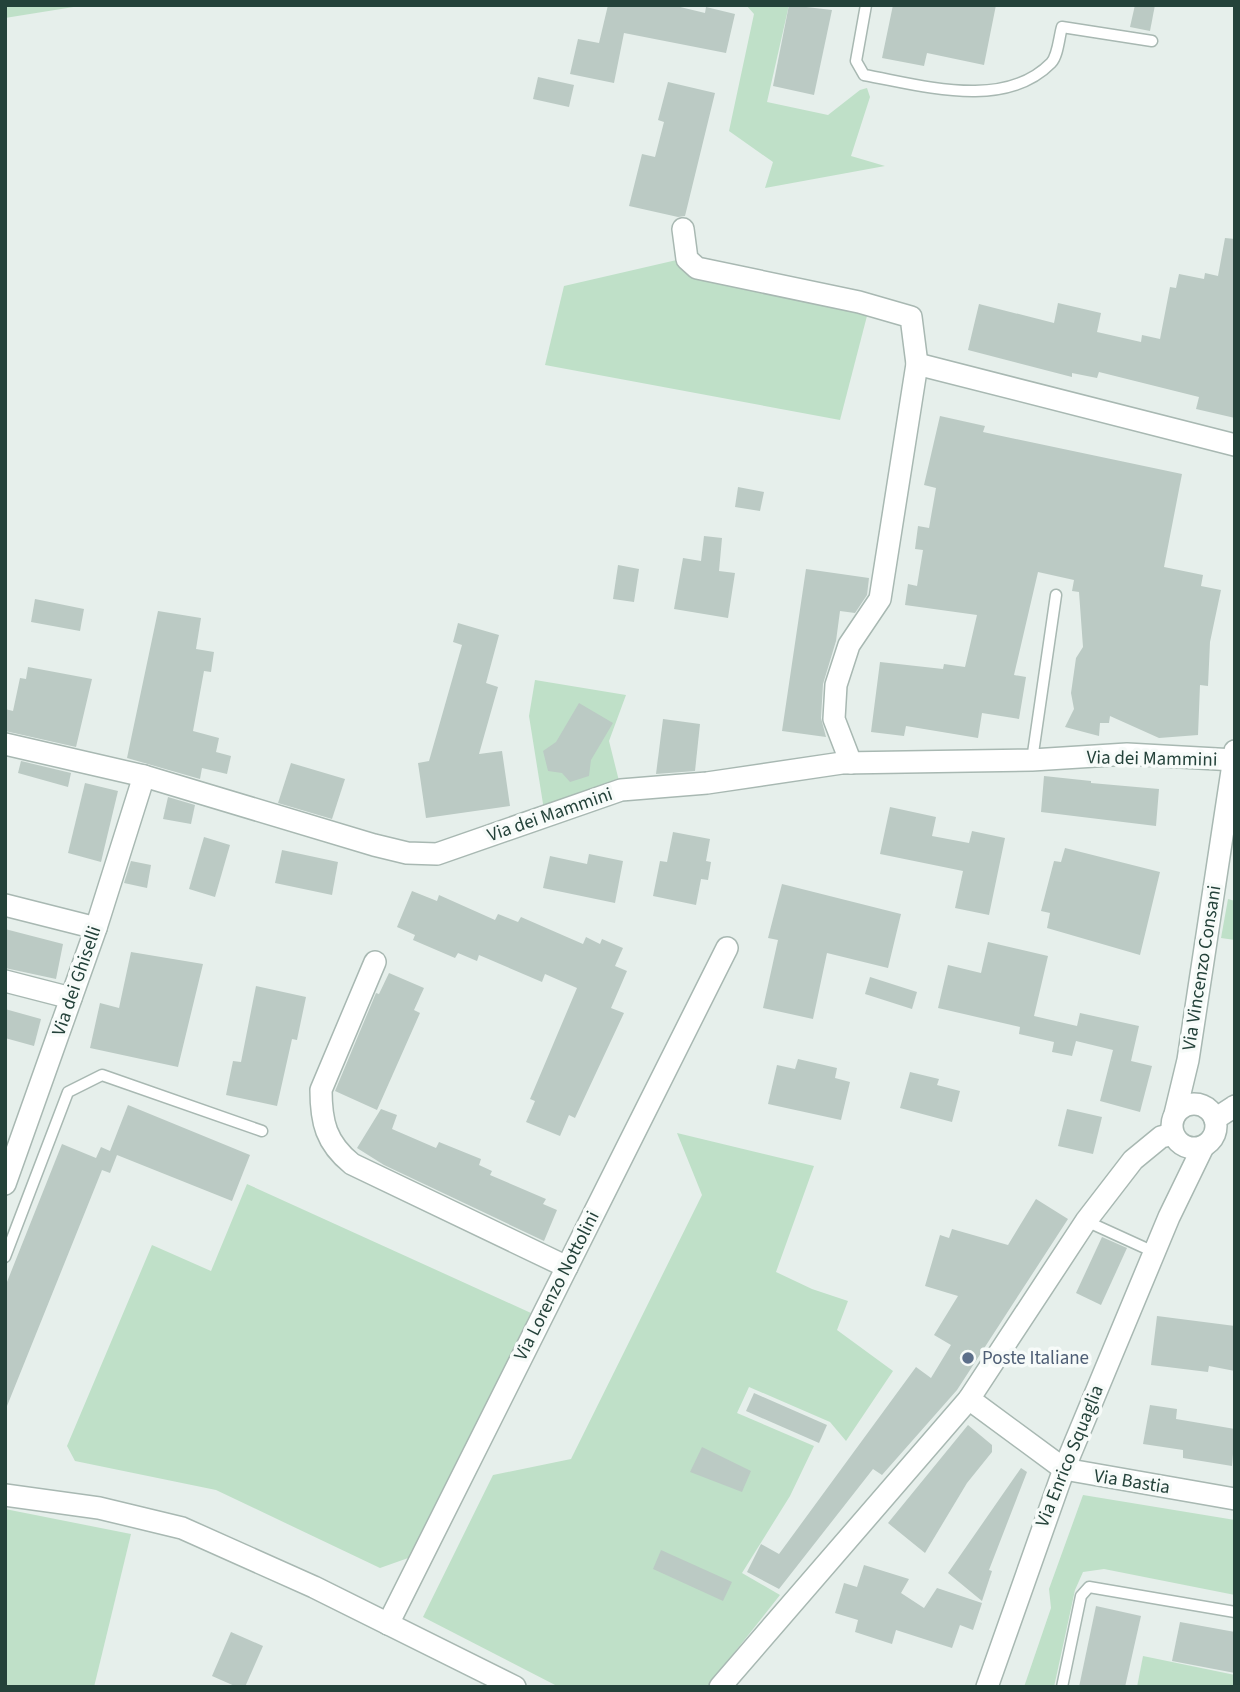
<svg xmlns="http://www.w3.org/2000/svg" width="1240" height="1692" font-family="'Source Sans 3',sans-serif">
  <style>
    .green { fill: #bfe0c8 }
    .building { fill: #bbcac4 }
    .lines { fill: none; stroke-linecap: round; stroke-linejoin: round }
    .service-casing { stroke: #a8b8b2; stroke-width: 13 }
    .minor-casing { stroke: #a8b8b2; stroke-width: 24 }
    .tertiary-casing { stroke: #a8b8b2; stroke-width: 24 }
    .service { stroke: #fff; stroke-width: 10 }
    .minor { stroke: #fff; stroke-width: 21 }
    .tertiary { stroke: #fff; stroke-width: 21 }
    .service-dot { fill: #5c6f8a; stroke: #f7fbf9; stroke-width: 2.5 }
    .labels { text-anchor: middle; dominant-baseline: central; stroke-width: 7; stroke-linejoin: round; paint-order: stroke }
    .street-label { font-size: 19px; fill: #24423a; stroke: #f7fbf9 }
    .service-label { font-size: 19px; fill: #4e5e75; stroke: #f7fbf9; text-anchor: start }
  </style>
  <rect width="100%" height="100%" fill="#e6efeb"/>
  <g class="green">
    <polygon points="5,5 86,5 5,18"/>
    <polygon points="746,5 789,5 767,102 828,115 860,90 867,88 870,97 851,156 885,166 765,188 773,162 729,131 754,14"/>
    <polygon points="681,259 868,312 840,420 545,365 564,286"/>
    <polygon points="535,680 626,695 609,741 620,785 544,810 529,716"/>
    <polygon points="1228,899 1235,901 1235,940 1221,938"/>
    <polygon points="677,1133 814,1166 776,1272 812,1289 848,1301 837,1330 893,1371 846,1441 830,1422 749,1387 737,1413 814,1446 790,1496 742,1573 780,1595 707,1687 559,1687 423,1617 493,1475 571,1459 702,1195"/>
    <polygon points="247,1184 531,1313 411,1557 380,1568 216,1490 75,1461 67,1446 152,1245 211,1271"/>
    <polygon points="1083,1495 1235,1520 1235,1595 1104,1569 1083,1572 1075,1590 1054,1687 1024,1687 1051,1608 1049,1589"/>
    <polygon points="5,1509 131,1534 94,1687 5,1687"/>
    <polygon points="1143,1656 1235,1675 1235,1687 1137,1687"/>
  </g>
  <g class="building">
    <polygon points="608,5 672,5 705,13 706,7 735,14 726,53 624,33 614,83 570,74 578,39 599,43"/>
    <polygon points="789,5 832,10 814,95 773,86"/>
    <polygon points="893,5 996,5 984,65 927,53 924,66 882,58"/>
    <polygon points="1135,5 1155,5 1150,31 1130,27"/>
    <polygon points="538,77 574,85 569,107 533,99"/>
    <polygon points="668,82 715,93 685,216 678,217 629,206 642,154 655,157 664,122 658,120"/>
    <polygon points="1225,238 1235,239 1235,418 1196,409 1199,397 1099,372 1097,378 1072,373 1072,377 968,350 979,304 1054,323 1058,303 1101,313 1097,332 1141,342 1142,335 1160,339 1170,287 1176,288 1179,274 1204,279 1205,273 1218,276"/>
    <polygon points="940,416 985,426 983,432 1182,474 1164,567 1203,575 1201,586 1221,590 1210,642 1208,686 1200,685 1198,735 1159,738 1110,716 1109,723 1100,723 1099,736 1065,727 1074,709 1071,693 1076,658 1083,647 1079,592 1072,591 1074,580 1038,572 1014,675 1026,677 1019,719 982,713 978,738 906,726 904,736 871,732 880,662 943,669 944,664 965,667 977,615 905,605 908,584 917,586 923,550 915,549 918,526 929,528 936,488 924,485"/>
    <polygon points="738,487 764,492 760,511 735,507"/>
    <polygon points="704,536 722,538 719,571 735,573 728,618 674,609 683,558 701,561"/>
    <polygon points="618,565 639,569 634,602 613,599"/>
    <polygon points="806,569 869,578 867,595 855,613 840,611 836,641 823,684 821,718 826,737 782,731"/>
    <polygon points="35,599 84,609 80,631 31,622"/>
    <polygon points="158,611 201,618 196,649 214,652 211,672 204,671 193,731 219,738 216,752 231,756 227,774 202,768 200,779 127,758"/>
    <polygon points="458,623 499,635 486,683 498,687 479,754 502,751 510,806 426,818 418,763 429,761 462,645 453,642"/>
    <polygon points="28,667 92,679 76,747 5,731 5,709 13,711 20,678 26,679"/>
    <polygon points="579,703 613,723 591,760 589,776 570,782 562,773 548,771 543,751 556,742"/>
    <polygon points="663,719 700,724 695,771 656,774"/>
    <polygon points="21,761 71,773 68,787 18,773"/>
    <polygon points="291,763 345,779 332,819 278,803"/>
    <polygon points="1044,776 1091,781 1091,783 1159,789 1156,826 1041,812"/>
    <polygon points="85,783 118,791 101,862 68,853"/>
    <polygon points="168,797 195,805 191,824 163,819"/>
    <polygon points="890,807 936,817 932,836 969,843 972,831 1005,838 989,915 955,908 963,871 880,854"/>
    <polygon points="673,832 710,839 706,861 711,862 708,880 701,879 696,905 653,896 660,861 667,862"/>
    <polygon points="204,837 230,845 215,897 189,889"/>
    <polygon points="1065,848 1160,872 1140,955 1047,928 1050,913 1041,911 1054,861 1061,862"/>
    <polygon points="282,850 338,862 332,895 275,883"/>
    <polygon points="589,854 623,861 615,903 543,888 550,856 587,864"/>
    <polygon points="131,861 151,865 147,888 124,883"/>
    <polygon points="782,884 901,914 888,968 827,953 813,1019 763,1008 778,940 768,938"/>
    <polygon points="412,891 437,901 439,895 495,920 498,914 518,922 521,917 583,944 586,937 600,944 602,939 623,948 615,966 627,971 611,1008 624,1013 575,1118 569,1115 560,1136 526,1122 535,1101 530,1099 577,988 545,974 542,982 479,955 477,961 458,953 455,958 413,940 415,935 397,927"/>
    <polygon points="5,929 63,944 56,979 5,968"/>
    <polygon points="988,942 1048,956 1034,1016 1077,1026 1080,1013 1139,1026 1131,1061 1152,1066 1140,1112 1100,1101 1113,1050 1076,1041 1072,1056 1052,1052 1054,1042 1019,1034 1020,1027 938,1008 948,965 981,973"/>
    <polygon points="131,952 203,964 178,1067 90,1048 100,1003 119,1008"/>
    <polygon points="389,973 424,988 414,1010 420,1013 377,1110 335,1091 376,993 379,994"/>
    <polygon points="870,977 917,992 912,1009 865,994"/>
    <polygon points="256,986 306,997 297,1040 292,1039 277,1106 226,1095 233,1061 241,1062"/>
    <polygon points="5,1009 41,1019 34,1046 5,1038"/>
    <polygon points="798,1059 837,1068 835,1078 850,1082 841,1120 768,1104 777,1065 795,1069"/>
    <polygon points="910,1072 939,1079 937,1085 960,1091 952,1122 900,1108"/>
    <polygon points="128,1105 250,1155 232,1201 117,1155 110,1173 102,1170 5,1411 5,1287 62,1144 96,1158 101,1147 110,1151"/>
    <polygon points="381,1109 397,1115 392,1129 436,1148 439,1142 481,1159 479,1165 492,1171 490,1175 546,1199 543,1204 557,1210 544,1241 384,1165 357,1148"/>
    <polygon points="1067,1109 1102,1117 1093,1154 1058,1146"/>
    <polygon points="1036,1199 1068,1219 957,1390 882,1475 873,1469 779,1589 747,1572 761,1544 779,1554 916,1367 931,1378 951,1345 934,1335 958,1296 925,1286 940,1235 949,1238 952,1229 1008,1245"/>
    <polygon points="1102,1237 1127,1248 1101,1305 1076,1293"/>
    <polygon points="1157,1316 1235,1326 1235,1371 1209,1366 1208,1372 1151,1365"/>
    <polygon points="754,1393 827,1425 819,1443 746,1411"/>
    <polygon points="1150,1405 1177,1409 1176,1419 1235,1429 1232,1466 1183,1458 1183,1450 1143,1444"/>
    <polygon points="968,1425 992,1445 992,1452 967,1483 925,1553 888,1523"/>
    <polygon points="702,1447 751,1471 742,1492 690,1472"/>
    <polygon points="1021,1468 1027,1472 989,1570 992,1571 982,1601 948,1573"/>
    <polygon points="661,1550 732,1582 723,1601 653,1569"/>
    <polygon points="864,1565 909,1579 901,1593 924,1608 937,1588 982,1603 973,1630 960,1625 952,1648 896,1630 892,1644 855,1632 858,1620 835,1613 844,1583 857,1587"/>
    <polygon points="1096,1606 1141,1616 1125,1687 1079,1687"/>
    <polygon points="1180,1622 1235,1632 1235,1673 1172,1661"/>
    <polygon points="231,1632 263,1646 245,1687 237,1687 212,1676"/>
  </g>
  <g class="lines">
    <g class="service-casing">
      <g id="service">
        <path d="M866 5 856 61 864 75C921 85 1004 111 1051 63 1058 56 1059 37 1062 27L1152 41"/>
        <polyline points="1032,760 1056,595"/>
        <polyline points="1086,1221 1154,1252"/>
        <polyline points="5,1257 68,1092 102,1075 262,1131"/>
        <polyline points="1062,1687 1081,1596 1089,1587 1235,1612"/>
      </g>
    </g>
    <g class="minor-casing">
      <g id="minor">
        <polyline points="683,229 687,259 697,268 859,302 911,317 917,364 880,599 849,645 836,685 834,719 851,763"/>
        <polyline points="917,364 1235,445"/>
        <polyline points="5,744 144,776 374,845 407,853 437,854 621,790 707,783 842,763 1032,760 1127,754 1235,760"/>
        <polyline points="5,905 96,928"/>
        <path d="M375 962 321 1090C321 1122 326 1143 352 1164L567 1267"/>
        <polyline points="5,981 71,998"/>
        <polyline points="1215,1119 1235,1106"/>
        <polyline points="5,1184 96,928 144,776"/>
        <polyline points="969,1399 1064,1469 1235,1499"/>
        <polyline points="5,1495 99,1508 182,1528 314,1587 515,1687"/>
        <polyline points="388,1624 727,948"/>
        <polyline points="720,1687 969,1399 1086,1221 1133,1160 1161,1137 1173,1134"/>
      </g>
    </g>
    <g class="tertiary-casing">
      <g id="tertiary">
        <circle cx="1194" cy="1126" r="22"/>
        <polyline points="1175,1114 1188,1060 1235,751"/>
        <polyline points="987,1687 1064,1469 1169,1217 1203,1147"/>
      </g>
    </g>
    <use href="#service" class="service"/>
    <use href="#minor" class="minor"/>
    <use href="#tertiary" class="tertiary"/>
  </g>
  <circle class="service-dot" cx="968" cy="1358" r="7"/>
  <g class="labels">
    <g class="street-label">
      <text transform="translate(1152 759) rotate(1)">Via dei Mammini</text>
      <text transform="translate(550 815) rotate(-19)">Via dei Mammini</text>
      <text transform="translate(1202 968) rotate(-81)">Via Vincenzo Consani</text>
      <text transform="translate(77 981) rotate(-71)">Via dei Ghiselli</text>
      <text transform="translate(557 1286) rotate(-63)">Via Lorenzo Nottolini</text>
      <text transform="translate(1070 1456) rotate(-68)">Via Enrico Squaglia</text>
      <text transform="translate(1132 1482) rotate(9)">Via Bastia</text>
    </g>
    <g class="service-label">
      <text x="982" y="1358">Poste Italiane</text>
    </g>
  </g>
  <rect width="1240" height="1692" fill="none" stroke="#24423a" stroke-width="14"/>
</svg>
